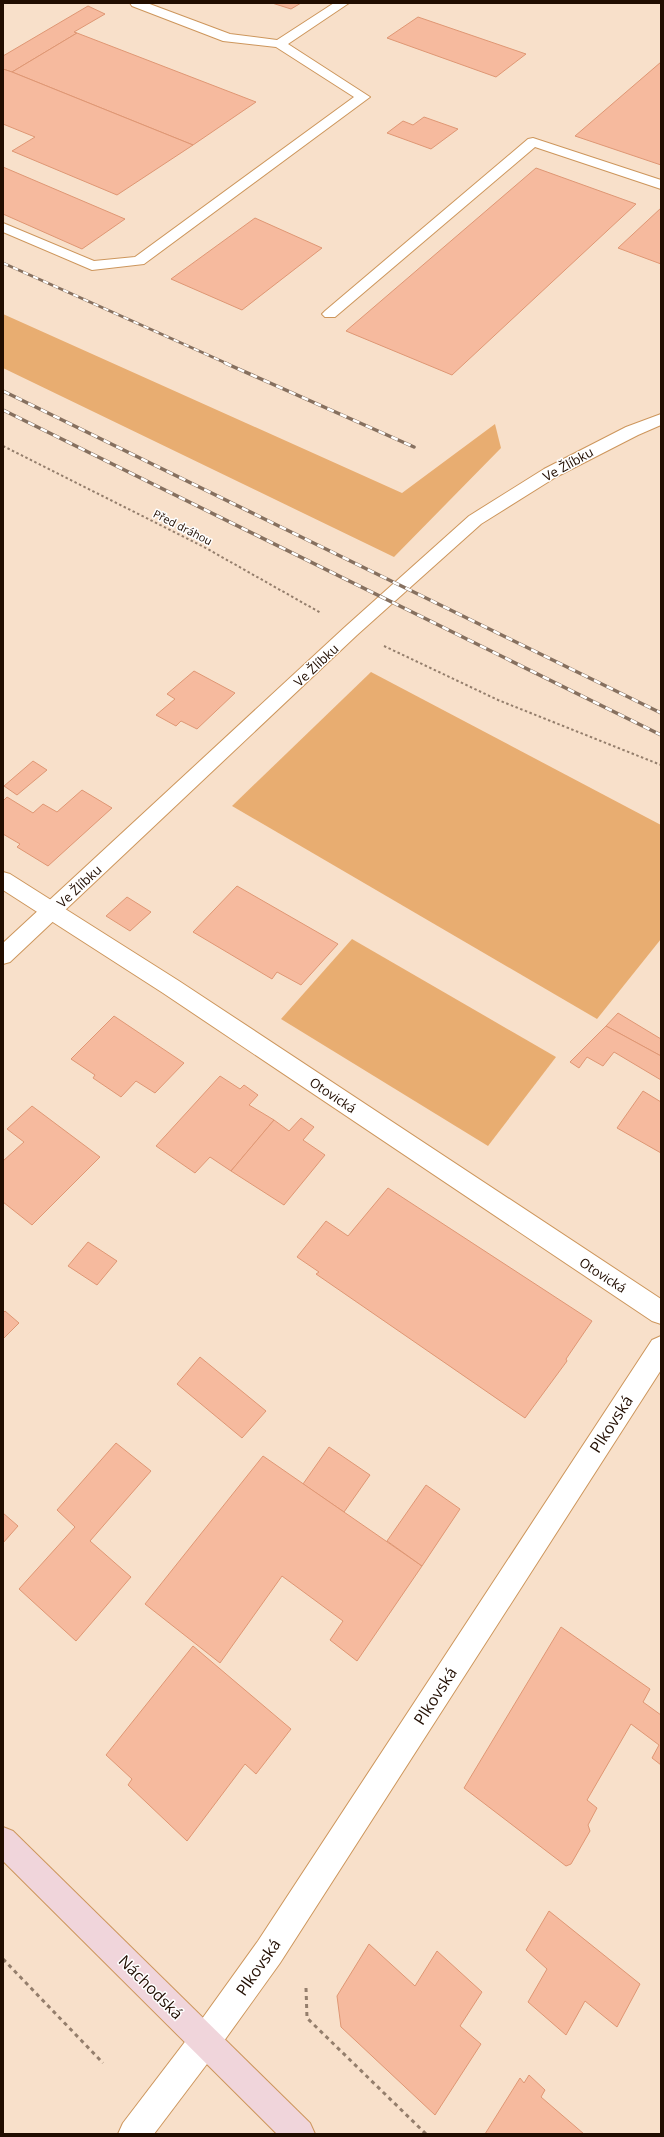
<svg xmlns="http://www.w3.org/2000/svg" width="664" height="2137" font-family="'Open Sans',sans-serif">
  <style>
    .green { fill: #e8ad71 }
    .building { fill: #f6ba9e; stroke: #df9774 }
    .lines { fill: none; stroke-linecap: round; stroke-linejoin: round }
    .service-casing { stroke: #cd965c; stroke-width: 2 }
    .minor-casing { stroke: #cd965c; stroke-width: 2 }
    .tertiary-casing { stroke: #cd965c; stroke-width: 2 }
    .secondary-casing { stroke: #cd965c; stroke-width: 2 }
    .path-far1 { stroke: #947e6c; stroke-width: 2; stroke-dasharray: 2.5 2.5; stroke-linecap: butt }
    .path { stroke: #947e6c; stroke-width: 3; stroke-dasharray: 4 4; stroke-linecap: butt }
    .service { fill: #fff; fill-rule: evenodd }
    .minor { fill: #fff; fill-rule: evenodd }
    .tertiary { fill: #fff; fill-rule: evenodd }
    .secondary { fill: #f0d5db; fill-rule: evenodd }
    .rail-far1-casing { stroke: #86705f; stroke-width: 3 }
    .rail-casing { stroke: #86705f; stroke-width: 3.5 }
    .rail-far1 { stroke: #fff; stroke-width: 2; stroke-dasharray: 5.5; stroke-linecap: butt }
    .rail { stroke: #fff; stroke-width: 2.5; stroke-dasharray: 7; stroke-linecap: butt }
    .labels { text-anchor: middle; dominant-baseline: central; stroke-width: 3; stroke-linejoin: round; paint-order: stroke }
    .far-street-label { font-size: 11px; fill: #210d00; stroke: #fff }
    .street-label { font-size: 13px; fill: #210d00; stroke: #fff }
    .near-street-label { font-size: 16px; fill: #210d00; stroke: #fff }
  </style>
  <rect width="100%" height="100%" fill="#f8e0ca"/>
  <g class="green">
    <polygon points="3,314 402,493 495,424 501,448 394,557 3,368"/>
    <polygon points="371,672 661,825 661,939 597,1019 232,806"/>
    <polygon points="352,939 556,1057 488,1146 281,1019"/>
  </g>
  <g class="building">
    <polygon points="272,3 301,3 291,9"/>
    <polygon points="88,6 105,14 74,32 77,33 12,72 3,69 3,56"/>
    <polygon points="418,17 526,54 496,77 387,38"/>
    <polygon points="77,33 256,102 193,145 12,72"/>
    <polygon points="661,62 661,165 575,136"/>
    <polygon points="3,69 12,72 193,145 117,195 12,151 35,137 3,124"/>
    <polygon points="424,117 458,129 431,149 387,133 403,121 413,125"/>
    <polygon points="3,167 125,219 82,249 3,214"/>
    <polygon points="536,168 636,204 452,375 346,331"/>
    <polygon points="661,208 661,264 618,248"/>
    <polygon points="255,218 322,248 242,310 171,279"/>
    <polygon points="194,671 235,693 197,729 181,721 176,726 156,715 175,699 167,694"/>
    <polygon points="33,761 47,770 17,795 4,786"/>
    <polygon points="82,790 112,808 48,866 17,847 20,844 3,834 3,801 7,797 33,813 43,804 57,812"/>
    <polygon points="237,886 338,944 301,985 277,972 272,979 193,932"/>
    <polygon points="127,897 151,912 130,931 106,916"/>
    <polygon points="618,1013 661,1039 661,1056 606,1026"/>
    <polygon points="114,1016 184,1063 155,1093 136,1081 121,1097 93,1078 95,1075 71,1059"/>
    <polygon points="606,1026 661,1056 661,1080 614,1052 603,1066 587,1057 579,1068 570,1062"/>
    <polygon points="220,1076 240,1089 244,1085 258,1095 249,1105 274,1120 231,1171 210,1157 195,1173 156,1146"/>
    <polygon points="643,1091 661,1102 661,1153 617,1128"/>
    <polygon points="32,1106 100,1157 32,1225 3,1202 3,1161 24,1142 7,1129"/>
    <polygon points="301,1118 314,1127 303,1140 325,1155 284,1205 231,1171 274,1120 289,1131"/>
    <polygon points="388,1188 592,1321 566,1359 567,1361 525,1418 316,1274 319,1272 297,1257 326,1221 348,1236"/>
    <polygon points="88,1242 117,1261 97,1285 68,1266"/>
    <polygon points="5,1311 19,1323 3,1339 3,1313"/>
    <polygon points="200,1357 266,1411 242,1438 177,1384"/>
    <polygon points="116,1443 151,1471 90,1541 131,1577 76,1641 19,1589 75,1527 57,1510"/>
    <polygon points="329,1447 370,1475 344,1512 303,1484"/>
    <polygon points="263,1456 422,1566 357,1661 330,1640 343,1621 282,1576 220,1663 145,1604"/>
    <polygon points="426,1485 460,1509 422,1566 387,1541"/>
    <polygon points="3,1513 18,1526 3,1543"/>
    <polygon points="561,1627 650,1689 643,1702 661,1715 661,1765 652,1758 659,1745 631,1724 587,1800 597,1808 588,1825 590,1831 571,1864 566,1866 464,1788"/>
    <polygon points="193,1646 291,1729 256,1774 245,1764 187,1841 128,1785 132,1779 106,1755"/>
    <polygon points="549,1911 640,1984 617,2027 585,2001 566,2035 528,2002 547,1969 526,1950"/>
    <polygon points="369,1944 415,1986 437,1951 482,1992 460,2026 481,2044 435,2115 341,2027 337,1996"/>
    <polygon points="529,2075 545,2090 541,2097 584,2134 485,2134 520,2078 524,2083"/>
  </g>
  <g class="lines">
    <g class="service-casing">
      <g id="service">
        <polygon points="130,3 147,3 230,34 277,40 334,3 349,3 288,44 370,97 144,264 92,270 3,232 3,223 94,261 135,257 354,97 276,47 223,41 132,6"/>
        <polygon points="533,138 661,180 661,189 535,147 335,317 325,317 322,314 325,311 528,139"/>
        <polygon points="205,2026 216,2030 220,2041 216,2052 154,2134 118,2134 123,2123 194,2030"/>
      </g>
    </g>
    <g class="minor-casing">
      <g id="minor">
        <polygon points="3,872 10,874 179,981 661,1299 661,1324 652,1321 163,993 3,890"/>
        <polygon points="661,1336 661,1370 280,1963 216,2052 205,2056 194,2052 190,2041 194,2030 258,1941 652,1340"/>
      </g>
    </g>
    <g class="tertiary-casing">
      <polygon id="tertiary" points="661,414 661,425 638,435 556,477 481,524 357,635 10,962 3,964 3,943 345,627 469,516 544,469 626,427"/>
    </g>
    <g class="secondary-casing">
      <polygon id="secondary" points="3,1827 13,1831 310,2123 315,2134 277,2134 3,1861"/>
    </g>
    <g class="path-far1">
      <polyline points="3,446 204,547 321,613"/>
      <polyline points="384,646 498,700 661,765"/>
    </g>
    <g class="path">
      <polyline points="3,1959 103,2063"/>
      <polyline points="306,1988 307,2018 426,2134"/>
    </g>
    <use href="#service" class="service"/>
    <use href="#minor" class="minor"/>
    <use href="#tertiary" class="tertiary"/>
    <use href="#secondary" class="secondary"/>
    <g class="rail-far1-casing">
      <polyline id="rail-far1" points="3,263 228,364"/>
    </g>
    <g class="rail-casing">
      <g id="rail">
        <polyline points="225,363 414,447"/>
        <polyline points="3,391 661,713"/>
        <polyline points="3,410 661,735"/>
      </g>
    </g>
    <use href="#rail-far1" class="rail-far1"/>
    <use href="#rail" class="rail"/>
  </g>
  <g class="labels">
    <g class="far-street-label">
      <text transform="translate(183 527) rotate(27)">Před dráhou</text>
    </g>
    <g class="street-label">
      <text transform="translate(568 464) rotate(-29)">Ve Žlíbku</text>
      <text transform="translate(316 665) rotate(-43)">Ve Žlíbku</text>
      <text transform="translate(79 886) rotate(-43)">Ve Žlíbku</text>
      <text transform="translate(333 1095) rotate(34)">Otovická</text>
      <text transform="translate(603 1275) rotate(33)">Otovická</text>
    </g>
    <g class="near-street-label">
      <text transform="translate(611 1424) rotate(-57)">Plkovská</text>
      <text transform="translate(435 1696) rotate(-57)">Plkovská</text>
      <text transform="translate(258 1967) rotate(-55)">Plkovská</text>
      <text transform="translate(151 1987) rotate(45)">Náchodská</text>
    </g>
  </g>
  <rect width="664" height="2137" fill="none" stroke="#210d00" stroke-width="8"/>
</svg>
